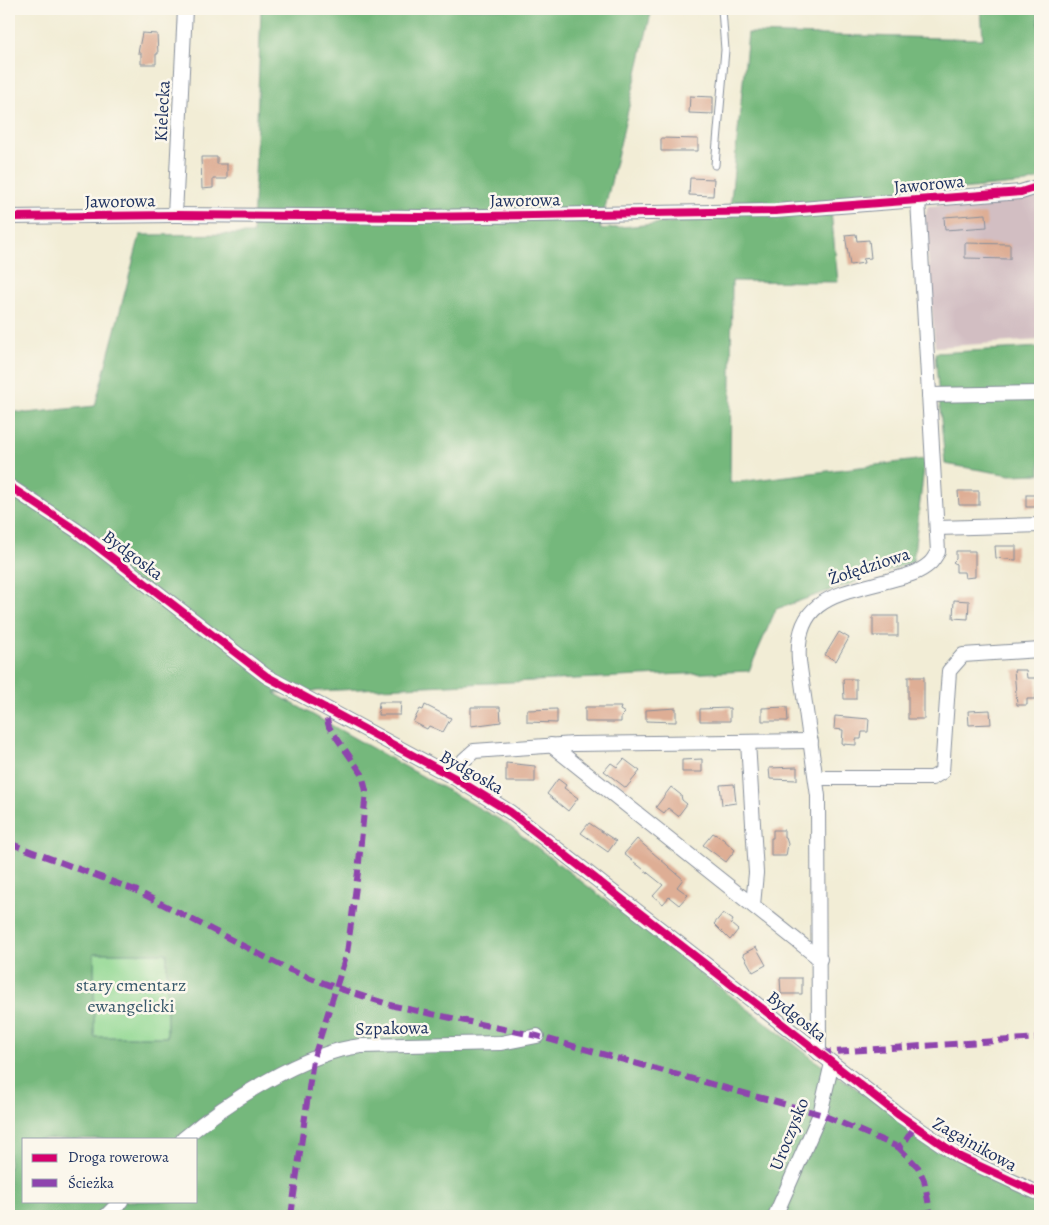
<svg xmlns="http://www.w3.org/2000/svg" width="1049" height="1225" font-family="Alegreya,serif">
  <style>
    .industrial { fill: #d2bec2 }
    .green { fill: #91d892; stroke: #568478 }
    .forest { fill: #74b87c; stroke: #48746d; fill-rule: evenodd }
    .building { fill: #deae95 }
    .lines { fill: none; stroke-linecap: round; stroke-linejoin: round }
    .lane-casing { stroke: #868e9a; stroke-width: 9 }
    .street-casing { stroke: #868e9a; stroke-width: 16 }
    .lane { stroke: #fff; stroke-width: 7 }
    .street { stroke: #fff; stroke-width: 14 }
    .quiet { stroke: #8e44ad; stroke-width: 6; stroke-dasharray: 12 6; stroke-linecap: butt }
    .cycleway-casing { stroke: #fbf7ec; stroke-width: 11 }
    .cycleway { stroke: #d6006c; stroke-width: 8 }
    .labels { text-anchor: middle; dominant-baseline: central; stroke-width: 5; stroke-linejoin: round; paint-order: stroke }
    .street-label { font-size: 18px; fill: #1b2f5e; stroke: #fbf7ec }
    .park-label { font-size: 18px; fill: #38596b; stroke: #fbf7ec }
  </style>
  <rect width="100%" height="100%" fill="#fbf7ec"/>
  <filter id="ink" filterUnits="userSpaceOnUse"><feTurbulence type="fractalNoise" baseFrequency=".02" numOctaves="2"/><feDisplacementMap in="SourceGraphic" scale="10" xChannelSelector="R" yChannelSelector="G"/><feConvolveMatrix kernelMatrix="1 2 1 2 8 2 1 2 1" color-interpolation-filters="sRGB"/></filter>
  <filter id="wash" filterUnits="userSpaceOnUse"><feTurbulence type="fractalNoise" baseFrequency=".0096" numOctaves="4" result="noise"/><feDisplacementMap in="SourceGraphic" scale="20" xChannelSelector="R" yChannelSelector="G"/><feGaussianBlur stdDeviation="1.12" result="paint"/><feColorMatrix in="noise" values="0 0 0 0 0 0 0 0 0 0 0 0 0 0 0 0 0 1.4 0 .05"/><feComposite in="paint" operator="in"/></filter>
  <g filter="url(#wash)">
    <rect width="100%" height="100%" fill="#f2edd6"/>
    <polygon class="industrial" points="1040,197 1040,340 935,347 925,217 928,206"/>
    <rect class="green" x="94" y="953" width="73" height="84"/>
    <g class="forest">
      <path d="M261 9H652L600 229 732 217 731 200 748 33 983 39 981 9H1038L1040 61 1039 179 1026 183 830 201 838 282 732 281 730 483 925 459 913 562 776 609 749 671 274 693 504 822 817 1062 995 1182 1040 1199V1216H9V411L27 413 95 406 140 235 253 234ZM94 953H167V1037H94ZM24 1139H196V1201H24Z"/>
      <polygon points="1040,347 1040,474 1010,475 945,464 935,353"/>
    </g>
    <g id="blocks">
      <g class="building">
        <polygon points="142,33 157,34 158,54 156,54 156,64 141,64 141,53 138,53"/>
        <polygon points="690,96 713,97 713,114 689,113"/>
        <polygon points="661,138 698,139 698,151 661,151"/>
        <polygon points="201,157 217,157 217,164 227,164 227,179 213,179 213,188 202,189"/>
        <polygon points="690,178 714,179 713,196 689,195"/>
        <polygon points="986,214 987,227 945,230 944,217"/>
        <polygon points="856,234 857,241 869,240 871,258 863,259 864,263 850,265 845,235"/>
        <polygon points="965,243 1010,244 1010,259 965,258"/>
        <polygon points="958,491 979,491 979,505 959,505"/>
        <rect x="1026" y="495" width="14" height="12"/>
        <polygon points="995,546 1016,546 1016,560 996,558"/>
        <polygon points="956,551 975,551 975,577 965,578 964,572 956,572 956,564 953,562 956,559"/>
        <polygon points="954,600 969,601 968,619 953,618"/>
        <rect x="873" y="616" width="25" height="20"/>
        <polygon points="839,632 849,638 836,661 825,655"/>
        <polygon points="1014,670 1026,670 1027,678 1037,678 1036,699 1027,699 1027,705 1017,705"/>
        <rect x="908" y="677" width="16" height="42"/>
        <polygon points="843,679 856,679 856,699 844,699"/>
        <polygon points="379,702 401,702 400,715 378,715"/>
        <polygon points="425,705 451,718 443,732 429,726 427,729 413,722 420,709 423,710"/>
        <polygon points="471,707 500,707 501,722 471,726"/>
        <polygon points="585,707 621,707 620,710 625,713 621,717 621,722 585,722"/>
        <polygon points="787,707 788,721 762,721 762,708"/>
        <polygon points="676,708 676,722 646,721 646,710"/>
        <polygon points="730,708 730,721 700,721 700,709"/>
        <polygon points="557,709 557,723 527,722 527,710"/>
        <polygon points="990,710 991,724 969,725 968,711"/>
        <polygon points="835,716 869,719 868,732 862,732 861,739 856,739 856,745 842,744 843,730 834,729"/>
        <polygon points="624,759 640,771 626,788 604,771 611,763 617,767"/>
        <polygon points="702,759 702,772 682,772 682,760"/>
        <polygon points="506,763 535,766 535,782 506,782"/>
        <polygon points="797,767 797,780 770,779 769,768"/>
        <polygon points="558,779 566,785 564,788 578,798 568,811 547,794"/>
        <polygon points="734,784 736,803 722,805 720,785"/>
        <polygon points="671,787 681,795 682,800 687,804 678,816 668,808 664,813 656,807"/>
        <polygon points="589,823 616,841 608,852 581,833"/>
        <polygon points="773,830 784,830 784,838 786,838 788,844 786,856 771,856 771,838 773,838"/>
        <polygon points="713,833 723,839 735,850 726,862 703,845"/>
        <polygon points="637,839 683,879 677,887 688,895 679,905 669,897 663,904 653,896 663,885 624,854"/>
        <polygon points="723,913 733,920 731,924 738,930 730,940 714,924"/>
        <polygon points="756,947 766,965 753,972 743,954"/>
        <polygon points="780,978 802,978 802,994 781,994"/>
      </g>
    </g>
  </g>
  <g filter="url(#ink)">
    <use href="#blocks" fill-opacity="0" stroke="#868e9a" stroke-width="1"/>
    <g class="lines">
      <g class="lane-casing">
        <polyline id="lane" points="715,165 725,50 722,9"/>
      </g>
      <g class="street-casing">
        <g id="street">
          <polyline points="175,215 185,9"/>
          <polyline points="9,217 175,215 420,217 775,211 1021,192 1040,186"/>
          <polyline points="929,395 1040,393"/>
          <polyline points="9,486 76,530 266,676 453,777 510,812 899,1115 960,1157 1040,1194"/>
          <polyline points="937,528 1040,525"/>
          <polyline points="748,742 756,873 753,905"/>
          <polyline points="551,745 820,959"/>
          <polyline points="453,777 464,760 474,751 574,744 811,741"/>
          <polyline points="817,778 932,778 942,772 949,671 963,655 1040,650"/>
          <path d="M819 1053 818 796 799 661C794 595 843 594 894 579 906 576 919 573 929 564 933 561 935 556 938 552L918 200"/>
          <path d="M183 1139C227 1102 304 1052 361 1046L501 1043 537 1036"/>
          <polyline points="106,1216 121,1201"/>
          <polyline points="775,1216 820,1114 832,1063"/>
        </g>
      </g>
      <use href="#lane" class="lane"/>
      <use href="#street" class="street"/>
      <g class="quiet">
        <polyline points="9,843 135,890 290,970 337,988 394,1006 537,1036 820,1114 898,1147 904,1143 915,1126"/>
        <polyline points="9,870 10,843"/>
        <polyline points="819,1053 1040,1038"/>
        <polyline points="898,1147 918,1167 924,1180 931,1216"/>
        <polyline points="291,1216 313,1060 347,953 358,872 366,791 362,774 329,727 324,708"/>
      </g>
      <g class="cycleway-casing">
        <g id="cycleway">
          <polyline points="9,217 175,215 420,217 775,211 1021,192 1040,186"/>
          <polyline points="9,486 76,530 266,676 453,777 510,812 899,1115 960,1157 1040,1194"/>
        </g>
      </g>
      <use href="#cycleway" class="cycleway"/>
    </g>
  </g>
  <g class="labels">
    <g class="street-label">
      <text transform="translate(162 111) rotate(-87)">Kielecka</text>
      <text transform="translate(929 184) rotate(-5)">Jaworowa</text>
      <text transform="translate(525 200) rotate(-1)">Jaworowa</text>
      <text transform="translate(120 201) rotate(-1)">Jaworowa</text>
      <text transform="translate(133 555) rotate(37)">Bydgoska</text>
      <text transform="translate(869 566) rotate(-18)">Żołędziowa</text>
      <text transform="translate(472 772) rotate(30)">Bydgoska</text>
      <text transform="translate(797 1016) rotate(38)">Bydgoska</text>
      <text transform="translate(392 1028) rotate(-1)">Szpakowa</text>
      <text transform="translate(789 1134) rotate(-68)">Uroczysko</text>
      <text transform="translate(975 1144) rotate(29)">Zagajnikowa</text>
    </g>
    <g class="park-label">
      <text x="131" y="985">stary cmentarz<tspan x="131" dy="21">ewangelicki</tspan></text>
    </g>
  </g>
  <rect width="1049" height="1225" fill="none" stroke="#fbf7ec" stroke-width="30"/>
  <rect x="22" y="1138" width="175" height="65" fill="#fbf7ec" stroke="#a1a7b3"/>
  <rect x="32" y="1154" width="25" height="8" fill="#d6006c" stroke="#a1a7b3"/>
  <text x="68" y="1162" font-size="15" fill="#1b2f5e">Droga rowerowa</text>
  <rect x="32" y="1179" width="25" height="8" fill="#8e44ad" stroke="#a1a7b3"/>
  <text x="68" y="1188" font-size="15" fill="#1b2f5e">Ścieżka</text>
</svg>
